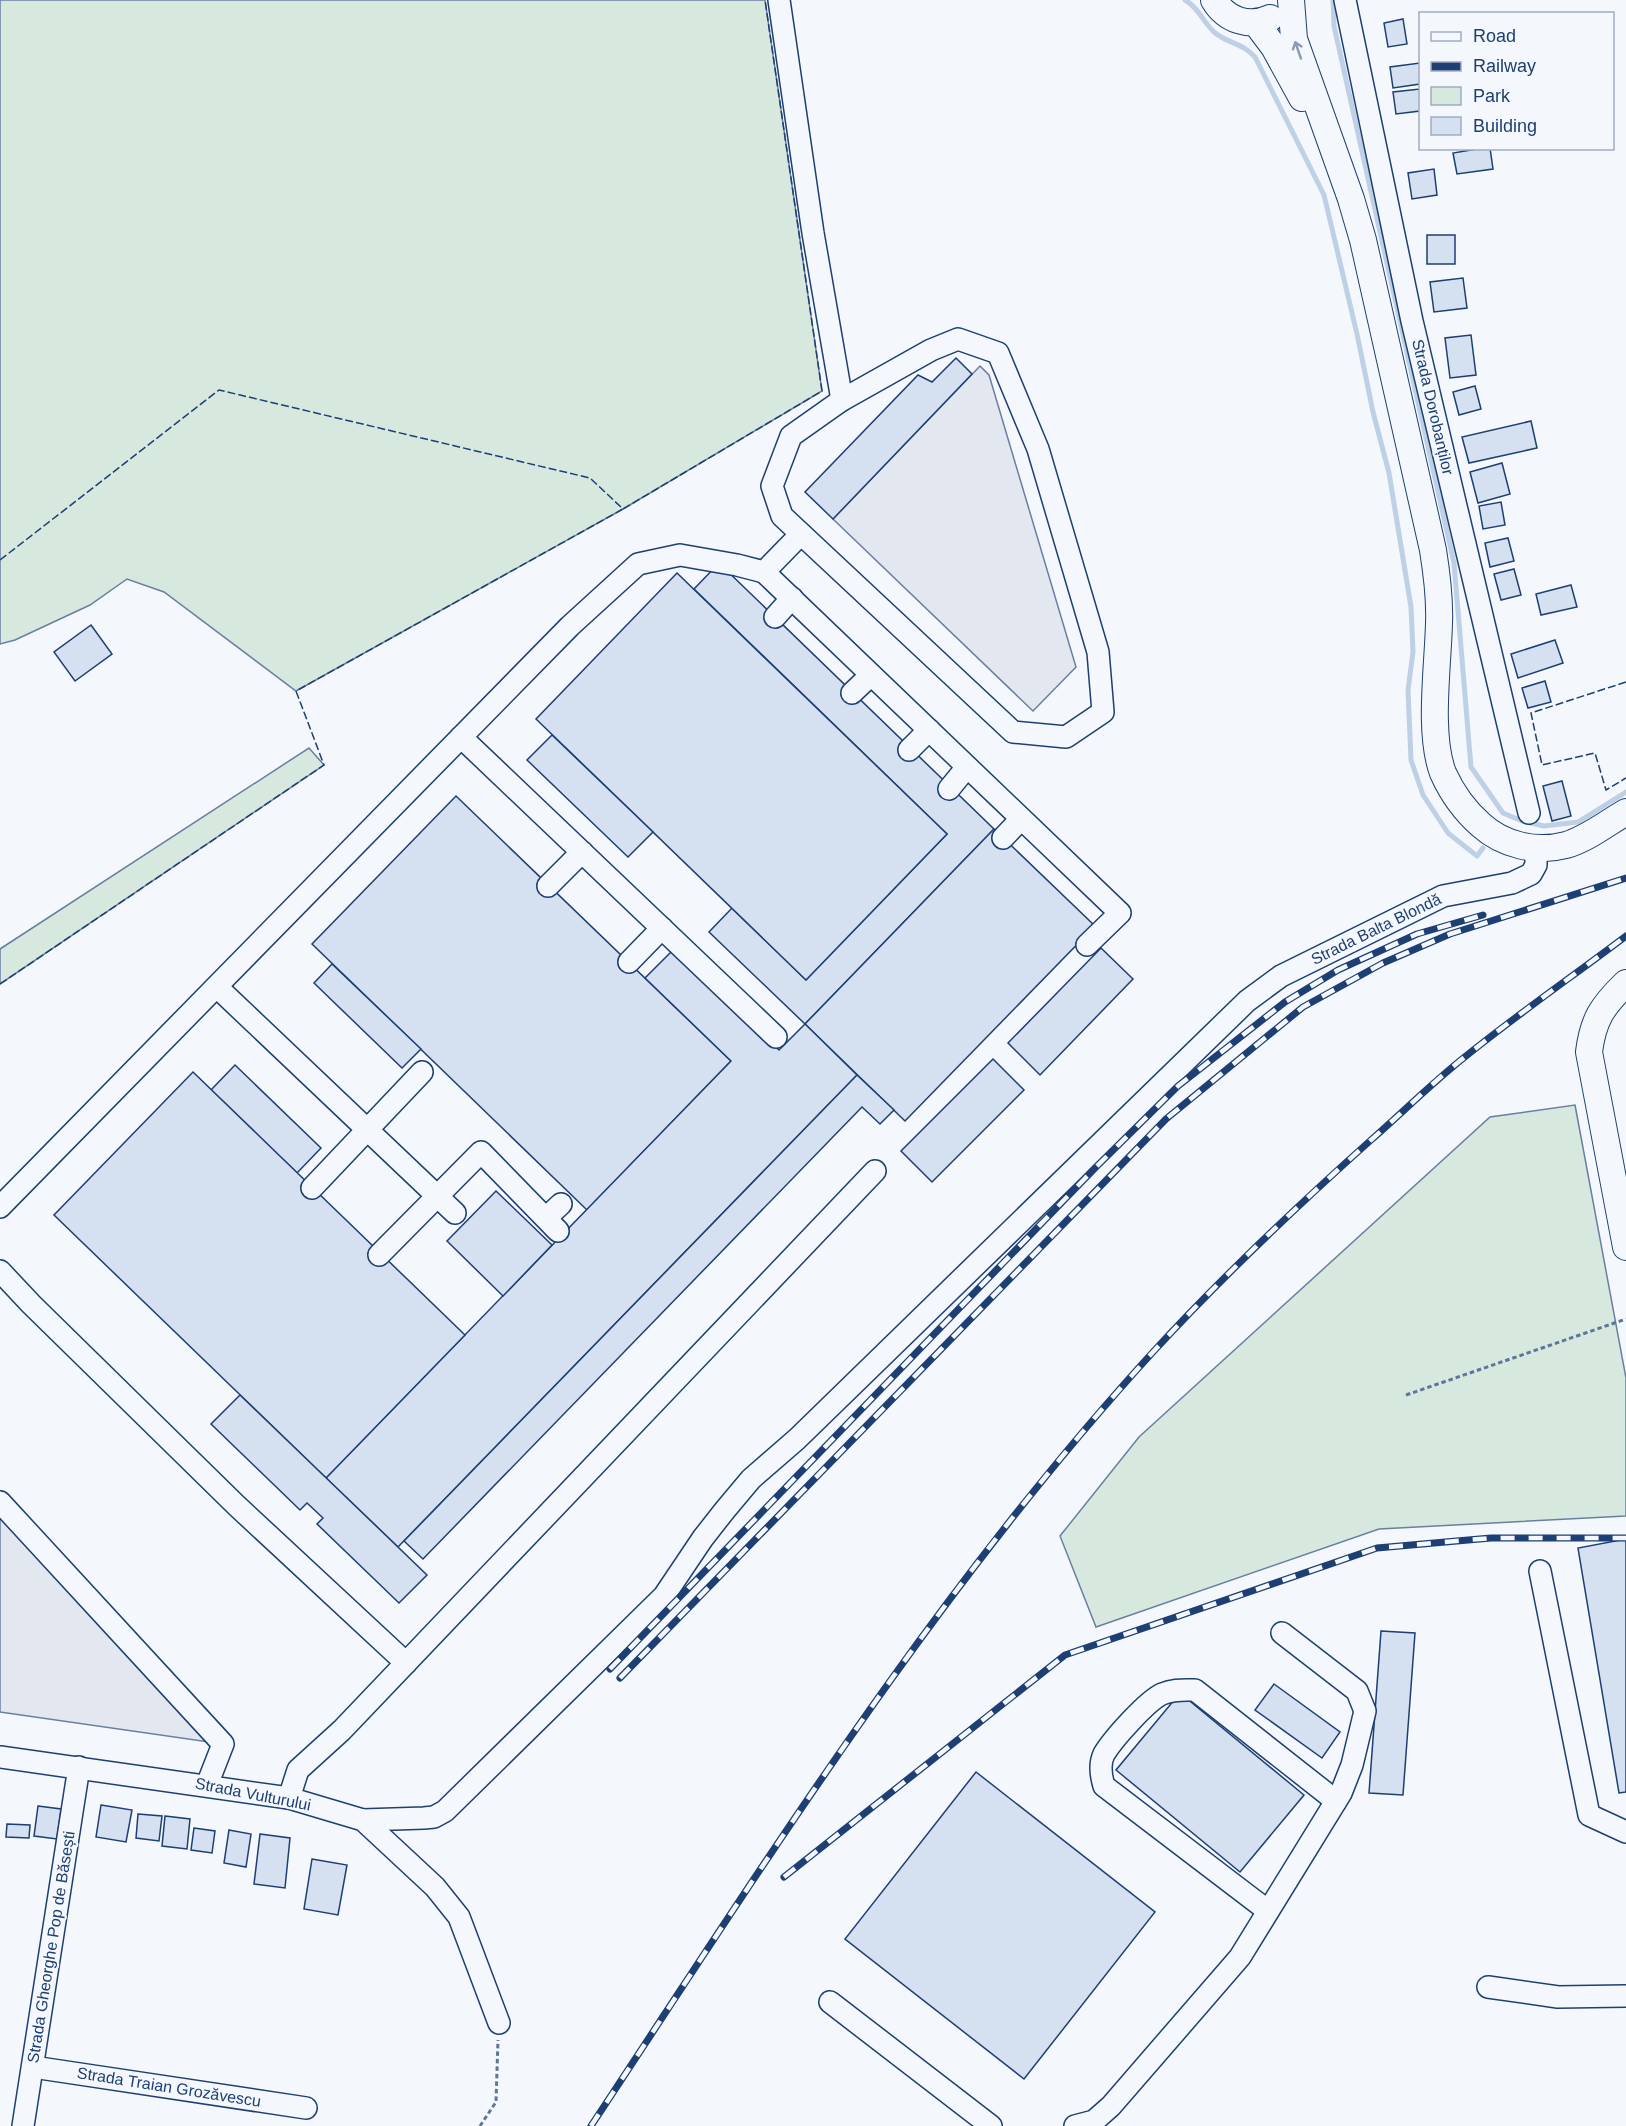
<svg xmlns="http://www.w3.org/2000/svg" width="1626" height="2126" font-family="Helvetica,sans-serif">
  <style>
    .green { fill: #d7e8df; stroke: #687fa3; stroke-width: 1.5 }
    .parking { fill: #e3e8f0; stroke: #687fa3; stroke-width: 1.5 }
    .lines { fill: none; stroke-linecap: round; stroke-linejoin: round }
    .stream { stroke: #bed0e5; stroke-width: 5 }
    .building { fill: #d5e0f0; stroke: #1d3f73; stroke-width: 1.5 }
    .minor-casing { stroke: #1d3f73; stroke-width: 24 }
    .major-casing { stroke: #1d3f73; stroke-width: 28 }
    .path { stroke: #5e769c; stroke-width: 3; stroke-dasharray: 4.5 3; stroke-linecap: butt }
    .minor { stroke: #f4f7fb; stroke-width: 21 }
    .major { stroke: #f4f7fb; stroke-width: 26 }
    .rail-casing { stroke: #1d3f73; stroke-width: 7 }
    .rail { stroke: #f4f7fb; stroke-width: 4.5; stroke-dasharray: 14; stroke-linecap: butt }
    .fence { stroke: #1d3f73; stroke-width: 1.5; stroke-dasharray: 8 3; stroke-linecap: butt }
    .oneway { stroke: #889bb7 }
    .labels { text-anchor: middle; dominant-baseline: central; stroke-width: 4.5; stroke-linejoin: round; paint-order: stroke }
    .street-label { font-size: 16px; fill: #1d3f73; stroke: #f4f7fb }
  </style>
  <rect width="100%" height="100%" fill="#f4f7fb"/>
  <g class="green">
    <polygon points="0,0 765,0 822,391 623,509 296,691 164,592 127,579 90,605 15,640 0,644"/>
    <polygon points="309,748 324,765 0,984 0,949"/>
    <polygon points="1575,1105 1626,1378 1626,1516 1379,1529 1096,1627 1060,1536 1139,1437 1490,1117"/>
  </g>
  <g class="parking">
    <polygon points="980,366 989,375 1076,667 1033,711 833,519"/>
    <polygon points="0,1502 223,1744 0,1712"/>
  </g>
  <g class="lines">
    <g class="stream">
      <path d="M1185 0C1199 8 1203 22 1214 32 1228 44 1243 43 1255 57L1324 195 1357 334 1373 412 1389 473 1411 607 1413 652 1408 690 1411 760 1423 795 1448 833 1477 856 1483 848"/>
      <polyline points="1333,0 1334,26 1454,563 1471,767 1503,813 1522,821 1544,826 1578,822 1626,792"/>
    </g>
  </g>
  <g class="building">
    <polygon points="1403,19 1407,44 1388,47 1384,23"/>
    <polygon points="1420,63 1420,84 1393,88 1390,67"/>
    <polygon points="1420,89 1420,111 1396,114 1393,92"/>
    <polygon points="1483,148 1490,148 1493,169 1457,174 1453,153"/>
    <polygon points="1434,169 1437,195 1412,199 1408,173"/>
    <rect x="1427" y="235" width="28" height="29"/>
    <polygon points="1463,278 1467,308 1434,312 1430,282"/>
    <polygon points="1471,335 1476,375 1450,378 1445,338"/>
    <polygon points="956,358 972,374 833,519 805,492 918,375 932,382"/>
    <polygon points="1475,386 1481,409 1459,415 1453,392"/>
    <polygon points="1531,421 1537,448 1469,463 1462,437"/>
    <polygon points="1502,463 1510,494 1478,503 1470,472"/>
    <polygon points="1501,502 1505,525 1483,529 1479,506"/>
    <polygon points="1508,538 1514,561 1490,567 1485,543"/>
    <polygon points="719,563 994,829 805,1024 709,932 732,908 806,980 947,834 694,589"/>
    <polygon points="1514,569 1521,595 1501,600 1494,574"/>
    <polygon points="677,573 947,834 806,980 536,719"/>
    <polygon points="1571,585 1577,607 1541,615 1536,594"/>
    <polygon points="91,625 112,654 75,681 54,652"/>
    <polygon points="1555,640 1563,663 1518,678 1511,654"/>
    <polygon points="1545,681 1551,702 1528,708 1522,688"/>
    <polygon points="552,735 653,832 628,857 527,760"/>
    <polygon points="1562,781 1571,816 1552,821 1543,786"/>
    <polygon points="456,796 731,1061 587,1210 312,944"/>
    <polygon points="994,829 1095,926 905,1121 805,1024"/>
    <polygon points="1101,948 1133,979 1040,1075 1008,1043"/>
    <polygon points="674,949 779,1050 805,1024 857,1075 398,1547 326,1478 731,1061 645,978"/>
    <polygon points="332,964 421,1049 402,1068 314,983"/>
    <polygon points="993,1059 1024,1090 932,1182 901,1151"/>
    <polygon points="235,1065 321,1148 297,1173 211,1090"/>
    <polygon points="193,1072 465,1335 326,1478 54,1215"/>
    <polygon points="857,1075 894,1110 880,1124 862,1107 423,1559 404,1541"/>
    <polygon points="496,1191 552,1245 503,1296 447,1241"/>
    <polygon points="240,1395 427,1575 399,1603 317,1524 323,1518 307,1503 300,1510 211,1424"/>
    <polygon points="1626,1539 1626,1792 1619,1793 1578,1548"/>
    <polygon points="1381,1631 1415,1633 1403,1795 1369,1793"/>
    <polygon points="1274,1684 1340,1732 1322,1758 1255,1710"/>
    <polygon points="1180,1693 1304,1795 1240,1872 1116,1770"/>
    <polygon points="976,1772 1155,1912 1024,2079 845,1939"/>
    <polygon points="101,1805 132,1810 126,1842 96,1837"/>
    <polygon points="38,1806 61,1809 57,1839 34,1836"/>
    <polygon points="138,1814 162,1816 159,1841 136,1838"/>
    <polygon points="165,1816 190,1819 187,1849 162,1846"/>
    <polygon points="7,1824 30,1825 29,1838 6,1837"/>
    <polygon points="194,1828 215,1831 212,1853 191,1850"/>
    <polygon points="229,1830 251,1834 246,1867 224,1863"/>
    <polygon points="260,1834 290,1838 285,1888 254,1884"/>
    <polygon points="312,1859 347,1865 338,1915 304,1909"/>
  </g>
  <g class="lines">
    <g class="minor-casing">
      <g id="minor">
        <polyline points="779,0 813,233 842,400"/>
        <polyline points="1345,0 1412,321 1529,813"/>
        <polygon points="958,339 998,353 1038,449 1098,652 1103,712 1066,737 1013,732 782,516 772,486 791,436 842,400 931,350"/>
        <polyline points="764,572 1120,913 1087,945"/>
        <polyline points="775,617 792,598"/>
        <polyline points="852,693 871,675"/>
        <polyline points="461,737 776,1037"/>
        <polyline points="909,750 929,730"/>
        <polyline points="949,789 967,767"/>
        <polyline points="1003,838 1021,819"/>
        <polyline points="548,886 582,852"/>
        <polyline points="629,962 662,928"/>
        <polyline points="217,987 455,1213"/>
        <polyline points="312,1188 422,1072"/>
        <polyline points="0,1207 570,626 638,564 680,555 737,565 764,572 801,534"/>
        <polyline points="546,1218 561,1204"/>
        <polyline points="379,1255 481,1152 558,1231"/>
        <polyline points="0,1271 31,1304 237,1506 406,1663"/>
        <polyline points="0,1502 223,1744 207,1785"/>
        <polyline points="1540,1571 1589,1815 1626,1832"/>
        <polyline points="0,1757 289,1798 363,1820 435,1887 459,1917 499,2023"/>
        <polyline points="289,1798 298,1770 342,1730 875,1171"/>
        <polyline points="363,1820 424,1818 434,1817 445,1811 664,1596 703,1538 725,1510 751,1479 797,1439 1247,1001 1281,976 1443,896 1512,883 1531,874 1536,865 1536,847"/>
        <path d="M1268 1911 1104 1786C1101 1776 1099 1764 1104 1754 1113 1739 1147 1701 1162 1694 1173 1689 1183 1690 1195 1690L1336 1801"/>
        <polyline points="1488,1987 1558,1997 1626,1996"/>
        <polyline points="830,2002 991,2126"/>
        <polyline points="33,2067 306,2108"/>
        <polyline points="23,2126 79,1767"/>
        <polyline points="1075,2126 1094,2121 1111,2106 1240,1957 1341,1793 1352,1765 1365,1711 1357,1691 1282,1633"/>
      </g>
    </g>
    <g class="major-casing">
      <g id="major">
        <path d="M1214 0C1226 20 1249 28 1270 18"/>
        <path d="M1291 0 1294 39 1351 199 1363 240 1433 550C1437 575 1440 599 1439 623 1438 666 1428 734 1443 773 1452 793 1465 811 1481 825 1503 845 1536 853 1566 845 1587 839 1607 823 1626 812"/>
        <polyline points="1256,23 1274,47 1302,98"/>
        <path d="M1626 983C1602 1006 1593 1020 1589 1052L1626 1247"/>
      </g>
    </g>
    <g class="path">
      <polyline points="1406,1395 1626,1319"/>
      <polyline points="480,2126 496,2102 498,2040"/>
    </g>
    <use href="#minor" class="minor"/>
    <use href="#major" class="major"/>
    <g class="rail-casing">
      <g id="rail">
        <polyline points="610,1669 1096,1167 1178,1086 1285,1002 1338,970 1417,934 1483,915"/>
        <polyline points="620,1678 1166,1119 1303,1007 1383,963 1450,934 1626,878"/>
        <polyline points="784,1877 1065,1655 1377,1548 1491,1538 1626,1538"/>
        <path d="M591 2126C766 1861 938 1587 1153 1352 1221 1278 1296 1207 1371 1140 1403 1112 1433 1082 1466 1056 1518 1014 1573 976 1626 936"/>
      </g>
    </g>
    <use href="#rail" class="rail"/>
    <g class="fence">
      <polyline points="0,560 219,390 590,478 623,509 822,391 765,0"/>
      <polyline points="1626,682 1531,713 1542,765 1595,753 1606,790 1626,778"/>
      <polyline points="0,984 324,765 296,691 623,509"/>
    </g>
  </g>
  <defs><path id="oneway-shaft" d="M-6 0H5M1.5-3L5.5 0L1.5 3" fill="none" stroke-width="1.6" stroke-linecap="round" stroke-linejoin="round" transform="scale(1.5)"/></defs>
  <use class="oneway" href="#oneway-shaft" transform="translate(1298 50) rotate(-109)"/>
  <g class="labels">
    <g class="street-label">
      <text transform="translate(1433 407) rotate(77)">Strada Dorobanților</text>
      <text transform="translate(1376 929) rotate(-26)">Strada Balta Blondă</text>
      <text transform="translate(253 1794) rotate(11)">Strada Vulturului</text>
      <text transform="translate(51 1947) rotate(-81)">Strada Gheorghe Pop de Băsești</text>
      <text transform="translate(169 2087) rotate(9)">Strada Traian Grozăvescu</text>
    </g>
  </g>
  <rect x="1419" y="12" width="195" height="138" fill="#f4f7fb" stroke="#9eadc5" stroke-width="1.5"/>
  <rect x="1431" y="32" width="30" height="9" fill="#f4f7fb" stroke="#9eadc5" stroke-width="1.5"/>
  <text x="1473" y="42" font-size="18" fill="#1d3f73">Road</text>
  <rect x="1431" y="62" width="30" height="9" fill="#1d3f73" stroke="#9eadc5" stroke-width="1.5"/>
  <text x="1473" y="72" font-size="18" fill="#1d3f73">Railway</text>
  <rect x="1431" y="87" width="30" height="18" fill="#d7e8df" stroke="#9eadc5" stroke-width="1.5"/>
  <text x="1473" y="102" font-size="18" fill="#1d3f73">Park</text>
  <rect x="1431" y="117" width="30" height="18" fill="#d5e0f0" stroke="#9eadc5" stroke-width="1.5"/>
  <text x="1473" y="132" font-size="18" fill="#1d3f73">Building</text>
</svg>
